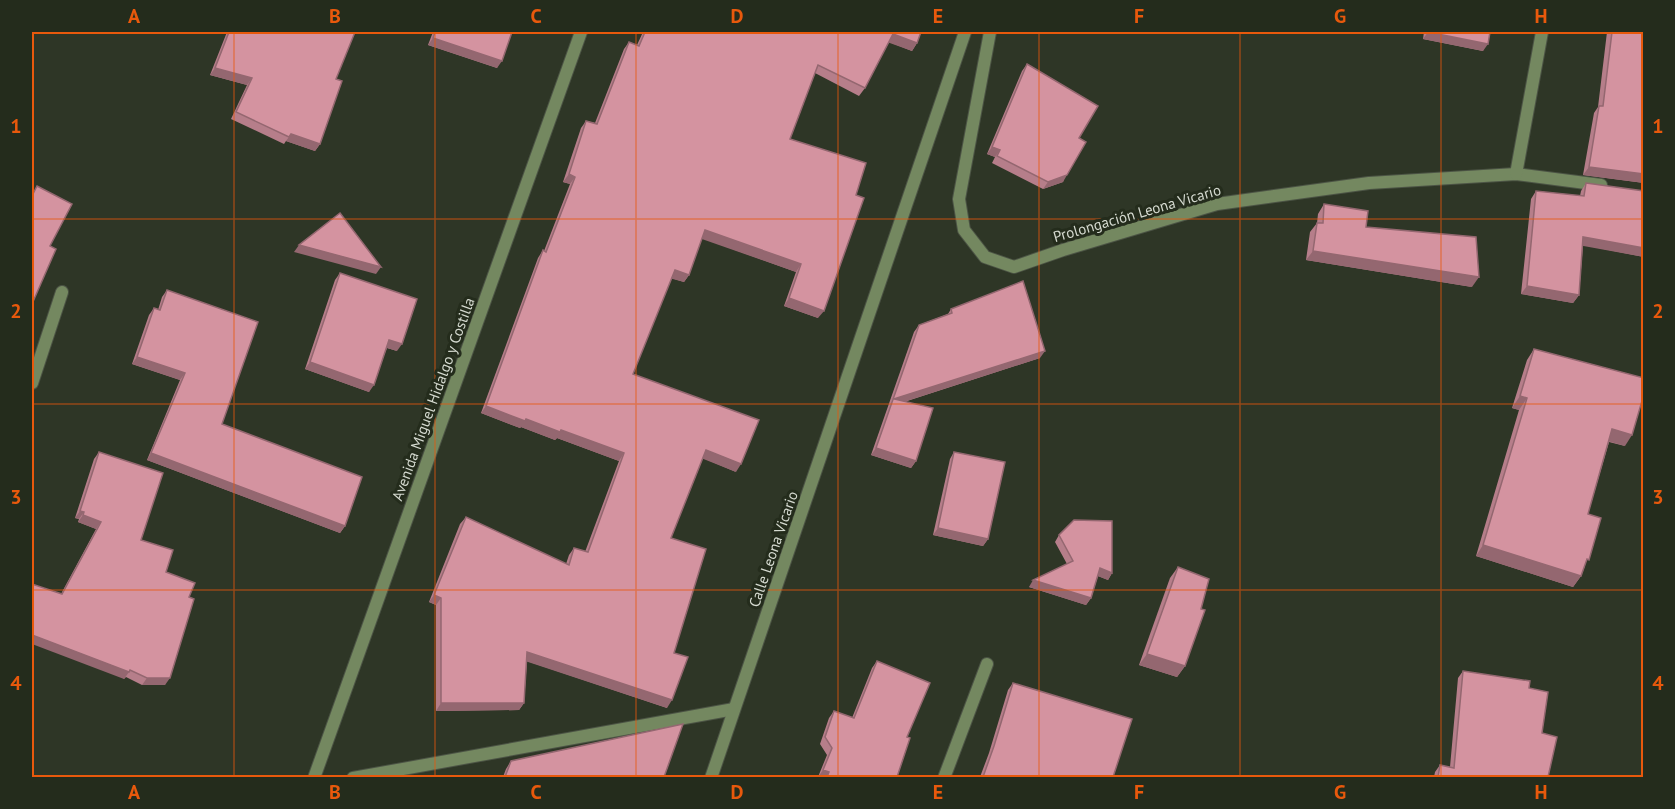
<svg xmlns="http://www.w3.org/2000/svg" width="1675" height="809" font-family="'PT Sans',sans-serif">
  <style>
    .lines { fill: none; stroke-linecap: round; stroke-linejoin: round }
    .minor-casing { stroke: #4c5445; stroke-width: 14 }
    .tertiary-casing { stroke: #4c5445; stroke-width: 14 }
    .minor { stroke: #748860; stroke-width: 12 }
    .tertiary { stroke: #748860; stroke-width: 12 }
    .wall { fill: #b67e8a }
    .shaded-wall { fill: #946770 }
    .building { fill: #d493a0; stroke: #946770; stroke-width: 1.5 }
    .grid { fill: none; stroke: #e8590c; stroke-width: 1.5; stroke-opacity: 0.55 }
    .labels { text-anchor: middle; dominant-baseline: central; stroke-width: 6; stroke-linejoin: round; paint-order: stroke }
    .street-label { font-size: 15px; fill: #d5dad0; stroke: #242c1c }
    .neatline { fill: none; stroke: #e8590c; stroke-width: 2 }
    .grid-label { font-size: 20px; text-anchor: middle; font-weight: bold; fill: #e8590c }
  </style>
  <rect width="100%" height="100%" fill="#2e3626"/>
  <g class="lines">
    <g class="minor-casing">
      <g id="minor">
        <polyline points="990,32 959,199 964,230 985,257 1014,267 1063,250 1217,204 1369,183 1516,174 1601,185"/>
        <polyline points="1516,174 1542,32"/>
        <polyline points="32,383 62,292"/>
        <polyline points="353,778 734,709"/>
        <polyline points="711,778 965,32"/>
        <polyline points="944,778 987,664"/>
      </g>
    </g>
    <g class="tertiary-casing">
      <polyline id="tertiary" points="314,778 581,32"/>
    </g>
    <use href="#minor" class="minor"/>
    <use href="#tertiary" class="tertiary"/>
  </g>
  <g class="wall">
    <polygon points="227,32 355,32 336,79 320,144 315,151 286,141 284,144 231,119 247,85 210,75"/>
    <polygon points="433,32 512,32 497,68 428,45"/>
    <polygon points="643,32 921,32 917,43 912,51 889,42 865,88 859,96 815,73 790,139 818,318 784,306 796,272 702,238 689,275 684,282 671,278 633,374 736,472 703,458 671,538 674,653 667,708 527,661 524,703 519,710 436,711 436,605 429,602 460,524 466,517 566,564 569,555 574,548 585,552 619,461 557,438 555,440 521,427 520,428 481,413 538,258 543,250 544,251 570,184 563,182 581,128 586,121 595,123 624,49 629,42 637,45"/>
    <polygon points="1424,32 1490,32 1483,51 1423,39"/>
    <polygon points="1607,32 1644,32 1644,183 1583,175 1594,113 1598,107"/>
    <polygon points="1027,64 1079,138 1063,182 1043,189 992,163 995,157 987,154 1022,71"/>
    <polygon points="1586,183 1644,191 1644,257 1583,245 1579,295 1573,303 1521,294 1531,199 1536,191 1580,196 1581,191"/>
    <polygon points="1324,204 1366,227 1472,287 1306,260 1310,232 1317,223 1318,214"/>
    <polygon points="340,273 397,351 387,348 369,392 305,369 335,280"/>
    <polygon points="167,290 222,424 345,526 340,533 147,460 180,380 132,364 149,315 154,308 158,310 162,297"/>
    <polygon points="951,309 1040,358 904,402 916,461 911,468 871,455 914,332 919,325 948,314"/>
    <polygon points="1534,349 1625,446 1609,442 1588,514 1585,566 1581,576 1573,587 1476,556 1519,410 1512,408 1527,360"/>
    <polygon points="99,452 141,540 166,572 189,597 165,685 142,685 126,677 124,679 61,594 96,529 78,522 79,519 75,518 94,459"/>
    <polygon points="954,452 988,539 983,546 933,535 950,459"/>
    <polygon points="1059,535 1112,573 1108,580 1098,576 1091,598 1086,605 1029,587 1067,564 1055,542"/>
    <polygon points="1178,567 1185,666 1177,677 1139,665 1170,578"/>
    <polygon points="877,661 907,737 897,777 818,777 827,755 820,744 829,718 834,711 852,718 872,668"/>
    <polygon points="1463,671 1529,688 1542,733 1548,777 1434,777 1435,772 1440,765 1450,767 1458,678"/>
    <polygon points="1013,683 1113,777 980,777 989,753 1008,690"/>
    <polygon points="511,761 664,777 503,777 506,769"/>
  </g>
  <g class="shaded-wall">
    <polygon points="1428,32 1488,44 1483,51 1423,39"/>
    <polygon points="893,34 917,43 912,51 887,42"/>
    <polygon points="433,38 502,61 497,68 428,45"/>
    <polygon points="215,68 252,78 247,85 210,75"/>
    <polygon points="291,134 320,144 315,151 286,141"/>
    <polygon points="992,147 1000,150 995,157 987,154"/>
    <polygon points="1589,167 1644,174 1644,183 1583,175"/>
    <polygon points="569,174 575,177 570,184 563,182"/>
    <polygon points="1067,175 1063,182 1043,189 1048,182"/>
    <polygon points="705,230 801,264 796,272 699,238"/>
    <polygon points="1583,237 1644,248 1644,257 1578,245"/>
    <polygon points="299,245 381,267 376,274 294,252"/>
    <polygon points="1313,251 1479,277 1472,287 1306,260"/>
    <polygon points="675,270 689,275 684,282 669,278"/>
    <polygon points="1527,286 1579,295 1573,303 1521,294"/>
    <polygon points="789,298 824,311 818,318 784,306"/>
    <polygon points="389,340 402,344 397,351 384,347"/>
    <polygon points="1045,351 1040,358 891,406 894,399"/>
    <polygon points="137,357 185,373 180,380 132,364"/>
    <polygon points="310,362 374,385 369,392 305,369"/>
    <polygon points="1520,396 1527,398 1519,410 1512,408"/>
    <polygon points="486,406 526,419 561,430 624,453 619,461 557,438 555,440 521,427 520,428 481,413"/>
    <polygon points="1612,429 1632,435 1625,446 1604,440"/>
    <polygon points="876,448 916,461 911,468 871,455"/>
    <polygon points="706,450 741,464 736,472 701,458"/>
    <polygon points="151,453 345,526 340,533 147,460"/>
    <polygon points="80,511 84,512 79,519 75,518"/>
    <polygon points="83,515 101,522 96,529 78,522"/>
    <polygon points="938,528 988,539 983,546 933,535"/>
    <polygon points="1483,545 1581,576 1573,587 1476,556"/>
    <polygon points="1100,568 1112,573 1108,580 1095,575"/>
    <polygon points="1033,580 1091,598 1086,605 1029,587"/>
    <polygon points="434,595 441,598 436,605 429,602"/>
    <polygon points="32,635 129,672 124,679 32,644"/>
    <polygon points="527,652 672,700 667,708 522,660"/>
    <polygon points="1147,654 1185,666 1177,677 1139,665"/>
    <polygon points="147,678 170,678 165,685 142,685"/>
    <polygon points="441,703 524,703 519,710 436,711"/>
    <polygon points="823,770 829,772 826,777 818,777"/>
  </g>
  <g class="building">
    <polygon points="229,32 355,32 336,79 342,81 320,144 291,134 289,137 236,112 252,78 215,68"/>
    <polygon points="435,32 512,32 502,61 433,38"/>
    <polygon points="645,32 921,32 917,43 893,34 865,88 818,65 790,139 866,163 856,195 864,198 824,311 789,298 801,264 705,230 689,275 675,270 633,374 759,420 741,464 706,450 671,538 706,549 674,653 688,657 672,700 527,652 524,703 441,703 441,598 434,595 466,517 569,565 574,548 588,552 624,453 561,430 560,432 526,419 525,421 486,406 543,250 546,252 575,177 569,174 586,121 597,124 629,42 639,46"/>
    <polygon points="1428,32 1490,32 1488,44"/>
    <polygon points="1612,32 1644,32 1644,174 1589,167 1599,106 1603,106"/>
    <polygon points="1027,64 1098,106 1079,138 1086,142 1067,175 1048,182 997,156 1000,150 992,147"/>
    <polygon points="1586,183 1644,191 1644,248 1583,237 1579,295 1527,286 1536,191 1584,196"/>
    <polygon points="37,186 72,204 50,246 56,249 32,304 32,196"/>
    <polygon points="1324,204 1368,211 1366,227 1476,237 1479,277 1313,251 1317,223 1323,223"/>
    <polygon points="340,213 381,267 299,245"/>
    <polygon points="340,273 417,299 402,344 389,340 374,385 310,362"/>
    <polygon points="1023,281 1045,351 894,399 933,408 916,461 876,448 919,325 952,313 951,309"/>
    <polygon points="167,290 258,322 222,424 362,477 345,526 151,453 185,373 137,357 154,308 160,310"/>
    <polygon points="1534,349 1644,378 1644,394 1632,435 1612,429 1588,514 1601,518 1589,560 1587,559 1581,576 1483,545 1527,398 1520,396"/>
    <polygon points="99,452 163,473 141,540 173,550 166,572 195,583 189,597 194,599 170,678 147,678 130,670 129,672 32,635 32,584 62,594 101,522 83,515 84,512 80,511"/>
    <polygon points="954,452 1005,462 988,539 938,528"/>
    <polygon points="1074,520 1112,521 1112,573 1100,568 1091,598 1033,580 1073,561 1059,535"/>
    <polygon points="1178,567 1209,579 1201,609 1205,610 1185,666 1147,654"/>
    <polygon points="877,661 930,683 907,737 910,738 897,777 827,777 829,772 823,770 832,748 825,737 834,711 854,718"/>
    <polygon points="1463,671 1530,681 1529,688 1548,692 1542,733 1557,737 1548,777 1438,777 1440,765 1454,768"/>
    <polygon points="1013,683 1132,719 1113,777 983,777 994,746"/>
    <polygon points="683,724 664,777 505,777 511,761"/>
  </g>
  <path class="grid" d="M234 32V778M435 32V778M636 32V778M838 32V778M1039 32V778M1240 32V778M1441 32V778M32 219H1644M32 404H1644M32 590H1644"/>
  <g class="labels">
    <g class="street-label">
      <text transform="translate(1137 213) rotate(-16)">Prolongación Leona Vicario</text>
      <text transform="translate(433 399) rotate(-70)">Avenida Miguel Hidalgo y Costilla</text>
      <text transform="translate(773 549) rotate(-71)">Calle Leona Vicario</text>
    </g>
  </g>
  <rect width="1675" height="809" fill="none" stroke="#242c1c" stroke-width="66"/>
  <rect x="33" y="33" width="1609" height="743" class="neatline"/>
  <g class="grid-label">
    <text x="134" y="23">A</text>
    <text x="335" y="23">B</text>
    <text x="536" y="23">C</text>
    <text x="737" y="23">D</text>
    <text x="938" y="23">E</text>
    <text x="1139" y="23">F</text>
    <text x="1340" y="23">G</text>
    <text x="1541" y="23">H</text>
    <text x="16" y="133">1</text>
    <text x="1658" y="133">1</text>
    <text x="16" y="318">2</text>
    <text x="1658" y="318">2</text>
    <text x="16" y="504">3</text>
    <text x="1658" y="504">3</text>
    <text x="16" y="690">4</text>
    <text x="1658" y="690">4</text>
    <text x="134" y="799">A</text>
    <text x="335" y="799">B</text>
    <text x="536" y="799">C</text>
    <text x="737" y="799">D</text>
    <text x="938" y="799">E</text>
    <text x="1139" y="799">F</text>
    <text x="1340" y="799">G</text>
    <text x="1541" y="799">H</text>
  </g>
</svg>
